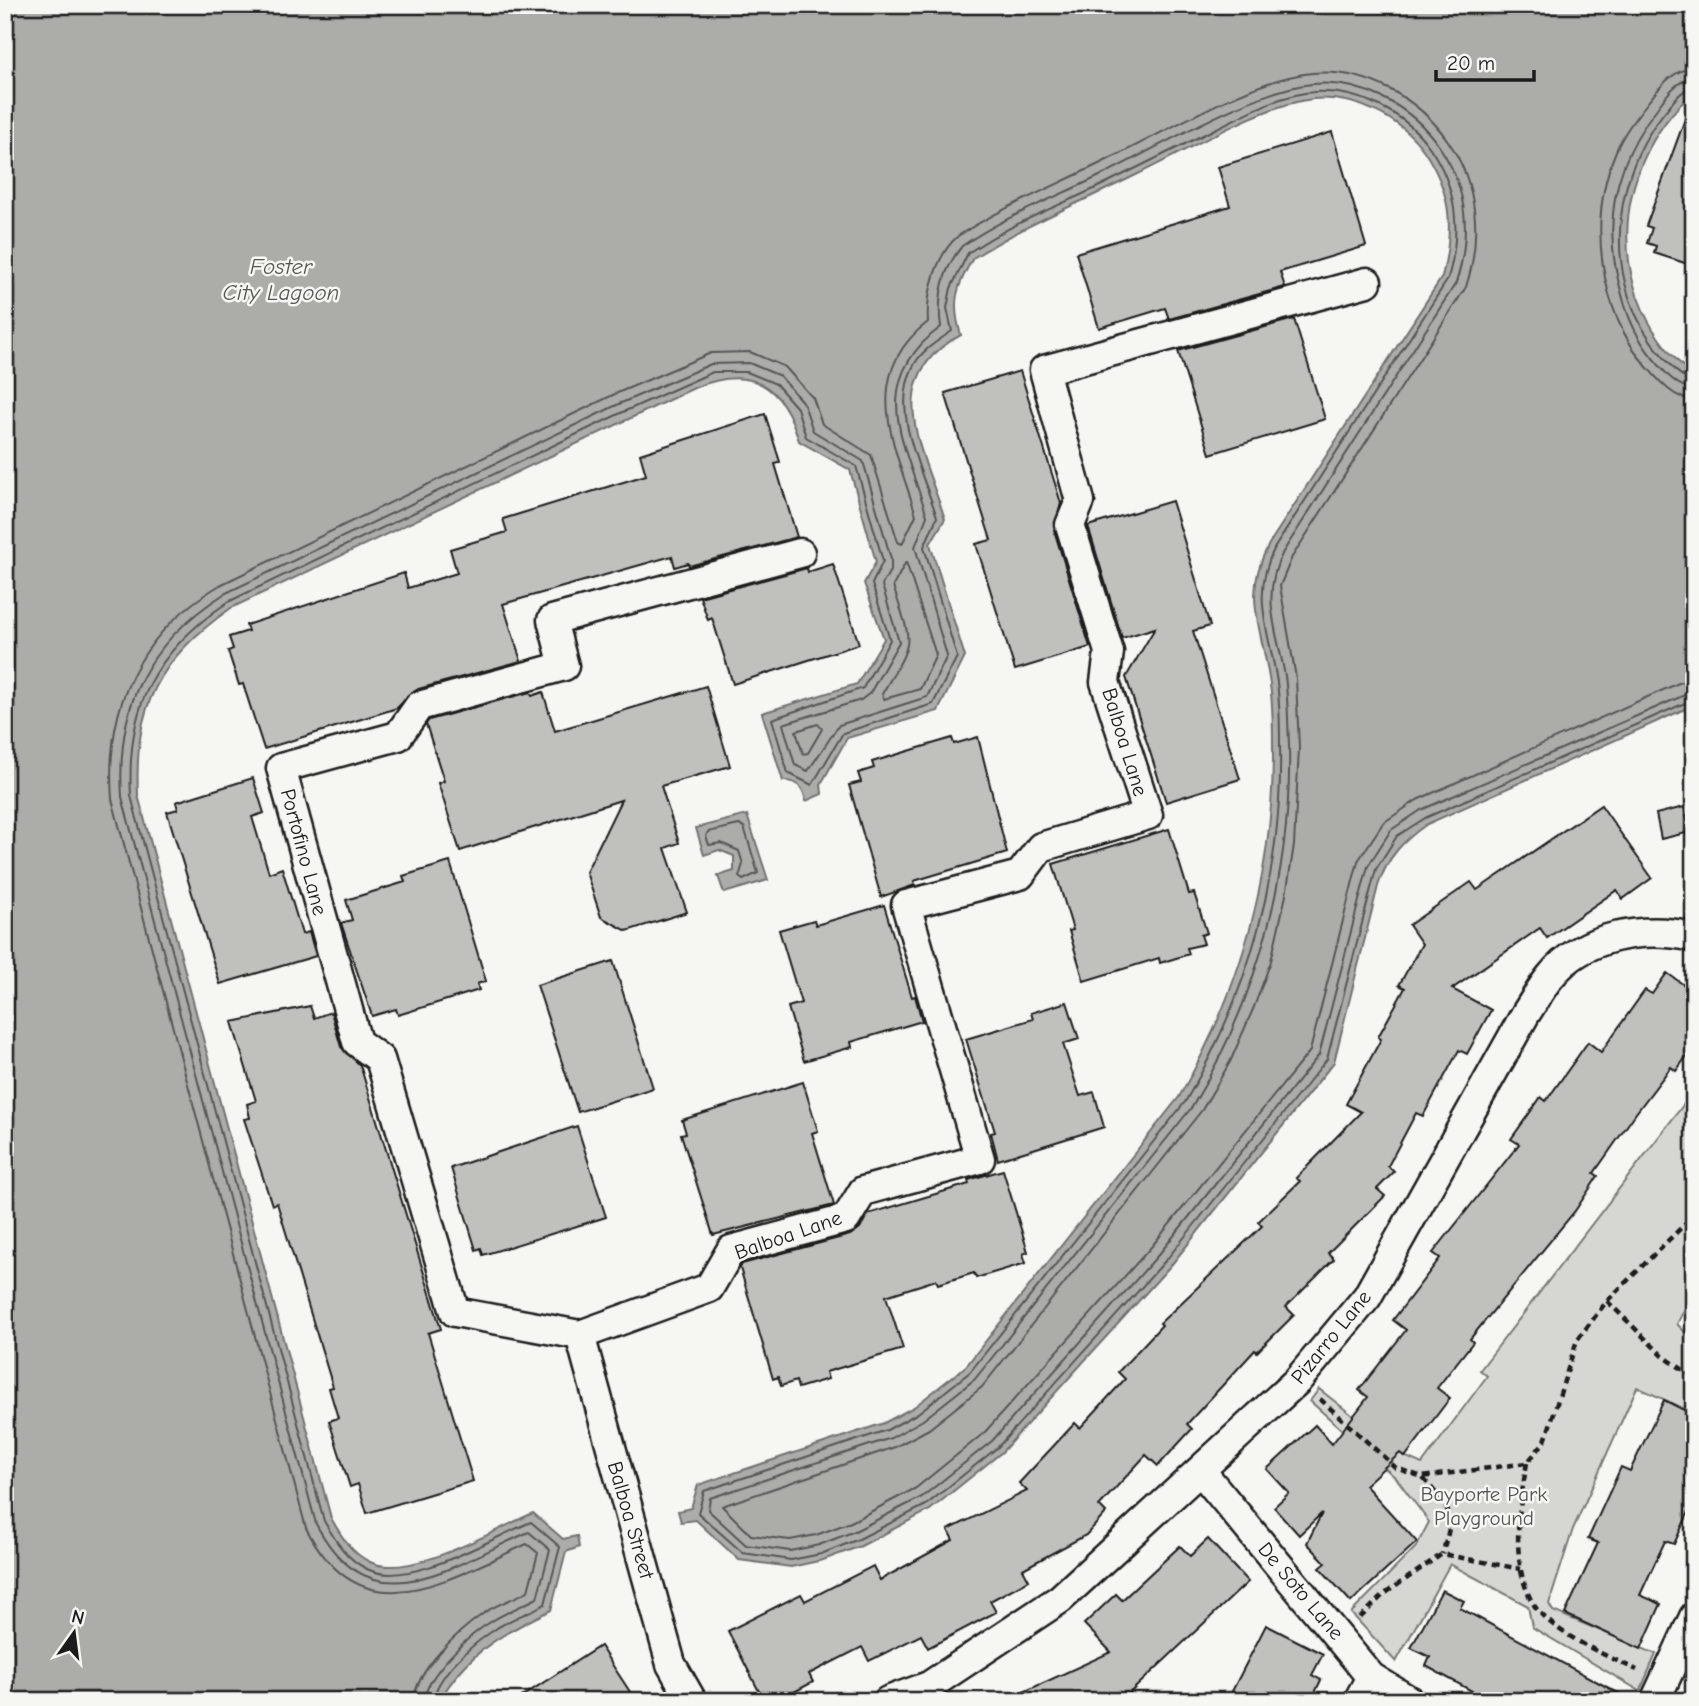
<svg xmlns="http://www.w3.org/2000/svg" width="1699" height="1706" font-family="'Comic Neue',sans-serif">
  <style>
    .green { fill: #d6d6d2; stroke: #797977; stroke-width: 2 }
    .water { fill: #acaca9; stroke: #727271; stroke-width: 2 }
    .lines { fill: none; stroke-linecap: round; stroke-linejoin: round }
    .shore { stroke: #565654; stroke-width: 2 }
    .building { fill: #c0c0bd; stroke: #1c1c1c; stroke-width: 2 }
    .minor-casing { stroke: #1c1c1c; stroke-width: 33 }
    .path { stroke: #1c1c1c; stroke-width: 4.5; stroke-dasharray: 7 5; stroke-linecap: butt }
    .minor { stroke: #f6f6f2; stroke-width: 28 }
    .labels { text-anchor: middle; dominant-baseline: central; stroke-width: 5; stroke-linejoin: round; paint-order: stroke }
    .street-label { font-size: 21px; fill: #1c1c1c; stroke: #f6f6f2 }
    .park-label { font-size: 21px; fill: #545453; stroke: #f6f6f2 }
    .water-label { font-size: 23px; font-style: italic; fill: #565654; stroke: #f6f6f2 }
  </style>
  <rect width="100%" height="100%" fill="#f6f6f2"/>
  <filter id="ink" filterUnits="userSpaceOnUse"><feTurbulence type="fractalNoise" baseFrequency=".0143" numOctaves="2"/><feDisplacementMap in="SourceGraphic" scale="14" xChannelSelector="R" yChannelSelector="G"/><feConvolveMatrix kernelMatrix="1 2 1 2 8 2 1 2 1" color-interpolation-filters="sRGB"/></filter>
  <g filter="url(#ink)">
    <polygon class="green" points="1694,1091 1694,1291 1677,1324 1694,1341 1694,1413 1637,1387 1573,1529 1549,1604 1553,1611 1656,1654 1640,1691 1532,1627 1528,1606 1450,1564 1396,1662 1351,1613 1416,1547 1429,1522 1397,1479 1310,1401 1319,1389 1404,1456 1422,1464 1487,1376 1480,1370"/>
    <g class="water">
      <path d="M5 5H1694V92C1607 167 1603 302 1694 376V705L1427 824C1403 841 1387 857 1378 886L1334 1062 1172 1264 1002 1452 930 1510 861 1546 823 1560 791 1567 739 1560 696 1520 681 1522 678 1511 691 1508 698 1485 884 1423 914 1407 966 1366 1179 1097C1242 989 1274 872 1273 747 1273 725 1273 700 1269 678 1261 625 1242 595 1269 544L1442 277C1454 228 1452 193 1424 151 1401 118 1354 95 1313 99 1260 105 1187 151 1138 174 1084 201 1024 225 973 258 956 287 951 303 961 335 879 377 923 451 945 519L930 544 965 657 938 711 847 738 821 784 822 794 806 801C803 787 798 781 783 781L762 713 857 684 884 639 864 583 876 562 850 470 799 441C783 385 751 364 694 388L231 608C158 660 134 705 138 795L331 1518C341 1536 351 1553 370 1562 409 1581 496 1529 533 1513L563 1539 577 1536 579 1547 566 1552 551 1610C501 1634 468 1652 439 1701H5Z"/>
      <polygon points="747,815 768,880 724,893 718,876 734,871 734,856 719,850 704,855 696,828"/>
    </g>
    <g class="lines">
      <g class="shore">
        <path d="M1694 68C1673 69 1660 87 1648 102 1636 117 1624 132 1616 151 1587 219 1599 311 1647 367 1660 382 1674 399 1694 400"/>
        <path d="M1694 78C1677 79 1667 95 1658 107 1614 162 1602 224 1621 291 1627 316 1637 339 1653 358 1663 370 1676 388 1694 389"/>
        <path d="M1694 87C1680 89 1671 105 1662 115 1609 182 1603 287 1661 354 1670 364 1680 379 1694 380"/>
        <path d="M906 562 936 655 920 689 884 699 882 694C915 637 913 648 893 586Z"/>
        <polygon points="818,724 822,729 808,753 803,754 796,731"/>
        <polygon points="739,825 744,827 758,873 743,880 739,877 743,864 739,851 721,843 709,845 706,836 708,832"/>
        <path d="M414 1701C415 1670 460 1630 484 1613 497 1604 514 1599 528 1591L538 1553 527 1544C444 1581 362 1636 306 1528L112 799C105 706 139 633 220 585L615 394 711 353 750 352 785 367 813 398 822 424 871 455 898 542 902 544 916 515C895 446 858 375 928 322 926 294 936 255 958 236 1006 205 1062 183 1113 157 1168 131 1253 78 1312 73 1365 68 1419 98 1448 141 1478 184 1482 237 1466 287L1292 557 1280 586 1296 678 1299 748 1294 845 1286 895 1271 961 1254 1007 1230 1062 1202 1110 982 1387 929 1429 895 1447 722 1506 751 1535 790 1540 816 1535 851 1522 916 1488 984 1433 1152 1246 1310 1051 1358 861 1383 823 1417 800 1681 682 1694 680"/>
        <path d="M424 1701C426 1675 470 1634 492 1621 506 1612 522 1606 537 1598L550 1550 529 1532C450 1566 371 1628 316 1524L122 797C116 705 146 644 224 594L619 404 711 364 749 363 780 376 804 404 813 431 863 461 891 559V569L882 585 899 642 870 693 861 700 783 724 795 765 808 771 839 725 927 697 947 656 915 547 927 516C905 444 866 382 941 327 937 298 943 269 962 246 1005 216 1057 197 1104 174 1159 147 1255 89 1312 84 1362 79 1412 107 1439 146 1468 188 1471 235 1456 283L1283 552C1260 596 1277 630 1285 676 1288 698 1288 723 1289 745 1292 872 1258 998 1192 1107L975 1379 923 1420 891 1438 710 1498 708 1510 746 1545 790 1551 819 1545 855 1531 922 1497 992 1441 1160 1253 1319 1055 1368 866 1391 830 1421 810 1694 691"/>
        <path d="M433 1701C437 1674 473 1644 494 1630 509 1619 529 1613 545 1604L560 1547 531 1522C491 1538 409 1590 367 1569 346 1559 335 1540 324 1521L131 796C126 707 154 652 228 602L623 412 713 372H747L776 384 797 408 806 437 856 466 883 561 872 584 890 640 863 688 772 719 788 773 812 785 843 733 933 704 957 657 924 547 937 517C923 473 890 412 913 367 921 350 938 341 952 331L947 308 951 288 968 253C1006 226 1053 208 1096 188 1134 169 1172 150 1211 131 1242 116 1279 94 1315 92 1358 90 1405 112 1430 148 1458 189 1461 232 1448 279L1275 547C1251 594 1268 628 1276 676 1280 698 1280 723 1280 746 1283 872 1249 994 1185 1102L970 1372 918 1413 887 1430 704 1491 698 1513 743 1553 791 1560 821 1554 859 1539 926 1505 998 1447 1167 1259 1327 1059 1376 869 1397 836 1425 818 1694 699"/>
      </g>
    </g>
    <g class="building">
      <polygon points="1689,108 1694,109 1694,266 1654,253 1656,246 1647,243 1652,228 1646,226"/>
      <polygon points="1332,132 1366,246 1280,272 1285,287 1169,319 1165,308 1099,328 1076,253 1230,206 1218,167"/>
      <polygon points="1294,319 1325,419 1210,454 1178,351"/>
      <polygon points="1020,371 1061,503 1054,530 1090,647 1015,670 976,544 991,540 945,393"/>
      <polygon points="765,414 780,462 775,464 797,537 689,566 688,563 675,567 672,556 503,604 521,661 415,690 397,708 264,749 243,684 239,685 228,651 233,649 229,637 248,631 246,625 404,573 408,588 457,573 450,549 507,532 503,519 646,475 640,454"/>
      <polygon points="1172,501 1210,626 1193,631 1240,779 1166,802 1126,677 1155,628 1122,638 1088,526"/>
      <polygon points="833,564 859,644 733,684 712,618 708,620 700,597 807,568 808,572"/>
      <polygon points="706,686 730,766 661,786 679,843 665,848 687,912 627,931 601,917 586,872 621,800 460,851 438,783 444,781 426,724 429,720 530,692 532,696 543,692 555,731"/>
      <polygon points="978,737 1007,853 914,881 915,885 881,897 849,785 861,782 858,773 874,768 872,762 952,738 954,744"/>
      <polygon points="253,778 264,813 252,817 269,873 282,868 302,934 309,932 316,956 220,984 167,812 178,809 176,802"/>
      <polygon points="1601,805 1652,878 1623,899 1617,890 1547,938 1540,928 1452,989 1491,1010 1467,1054 1459,1050 1423,1116 1416,1113 1388,1166 1394,1172 1377,1189 1385,1196 1328,1253 1334,1259 1286,1307 1294,1315 1257,1352 1255,1350 1187,1424 1192,1429 1158,1466 1146,1455 1099,1506 1106,1513 1086,1535 1023,1569 1029,1580 990,1601 996,1612 928,1648 921,1635 869,1661 862,1647 809,1674 813,1682 777,1701 764,1701 728,1631 801,1594 805,1601 873,1566 880,1580 953,1540 948,1530 1027,1491 1019,1483 1075,1423 1080,1428 1125,1379 1118,1372 1162,1325 1160,1323 1262,1226 1258,1222 1300,1181 1296,1178 1361,1112 1346,1104 1381,1039 1378,1037 1405,988 1399,985 1422,944 1409,925 1471,882 1477,890"/>
      <polygon points="1684,807 1690,832 1661,839 1656,814"/>
      <polygon points="1169,829 1189,894 1194,893 1207,933 1201,935 1204,944 1187,948 1189,954 1160,963 1159,958 1084,981 1069,931 1073,930 1053,864"/>
      <polygon points="450,862 486,981 477,984 479,990 398,1015 396,1009 372,1016 341,923 352,920 346,900 405,882 403,876"/>
      <polygon points="884,905 912,997 915,996 922,1021 851,1042 852,1047 804,1061 788,1007 801,1003 779,930 814,920 816,925"/>
      <polygon points="613,961 653,1088 578,1112 537,985"/>
      <polygon points="1667,973 1694,992 1694,1046 1676,1071 1671,1067 1636,1113 1594,1173 1598,1176 1575,1211 1470,1339 1473,1342 1437,1388 1450,1398 1405,1457 1400,1453 1365,1485 1417,1542 1351,1602 1320,1568 1326,1563 1307,1543 1322,1513 1299,1535 1274,1507 1289,1493 1267,1469 1315,1425 1332,1444 1368,1397 1359,1390 1406,1330 1393,1320 1440,1258 1433,1253 1519,1144 1511,1139 1541,1097 1546,1101 1588,1042 1601,1052 1645,990 1652,994"/>
      <polygon points="1067,1002 1079,1039 1063,1044 1080,1096 1094,1092 1104,1127 998,1160 991,1133 995,1132 966,1039 1033,1019 1031,1013"/>
      <polygon points="310,1006 314,1018 331,1012 341,1047 360,1065 441,1329 428,1333 473,1481 367,1513 358,1484 350,1487 329,1421 338,1418 329,1388 333,1387 277,1203 272,1205 244,1119 250,1118 247,1104 256,1101 232,1022"/>
      <polygon points="803,1082 818,1131 812,1133 834,1205 713,1235 681,1134 686,1133 682,1120"/>
      <polygon points="577,1126 606,1217 483,1255 481,1248 476,1250 451,1168"/>
      <polygon points="1003,1170 1028,1252 1023,1254 1026,1263 976,1278 974,1273 938,1284 936,1280 886,1296 903,1349 826,1372 828,1379 798,1388 796,1381 781,1386 778,1377 773,1379 740,1268 742,1264 850,1235 860,1228 868,1214 969,1184 968,1180"/>
      <polygon points="1664,1400 1694,1415 1694,1501 1674,1544 1665,1541 1640,1595 1661,1604 1641,1649 1565,1614 1598,1543 1588,1539 1621,1467 1630,1471"/>
      <polygon points="1208,1539 1248,1582 1121,1701 1004,1701 1111,1652 1084,1624 1116,1594 1122,1600 1180,1546 1190,1556"/>
      <polygon points="1442,1590 1464,1601 1460,1608 1633,1701 1490,1701 1426,1666 1430,1657 1411,1648"/>
      <polygon points="1266,1625 1323,1654 1312,1675 1321,1680 1311,1701 1227,1701"/>
      <polygon points="600,1646 636,1701 515,1701"/>
    </g>
    <g class="lines">
      <g class="minor-casing">
        <g id="minor">
          <polyline points="580,1335 709,1288 731,1250 846,1219 863,1191 980,1159 906,905 1020,875 1041,847 1148,815 1105,682 1109,652 1070,525 1080,501 1044,370 1367,282"/>
          <polyline points="580,1335 455,1312 380,1059 357,1042 281,768 398,736 419,706 564,666 552,620 800,553"/>
          <polyline points="580,1335 671,1664 692,1701"/>
          <polyline points="1201,1471 1371,1677 1410,1701"/>
          <path d="M888 1701 929 1686 1060 1599 1297 1381 1367 1297 1526 1013C1534 1001 1541 988 1550 977 1584 934 1644 926 1694 937"/>
          <polyline points="1358,1701 1371,1677"/>
          <polyline points="1655,1701 1694,1617"/>
        </g>
      </g>
      <g class="path">
        <polyline points="1607,1301 1663,1356 1694,1377"/>
        <polyline points="1320,1399 1396,1468 1422,1477 1527,1463 1545,1441 1577,1340 1607,1301 1694,1215"/>
        <path d="M1527 1463C1519 1507 1509 1564 1534 1605 1552 1633 1607 1656 1637 1670"/>
        <path d="M1423 1478C1451 1511 1456 1511 1442 1554"/>
        <polyline points="1360,1618 1383,1595 1442,1554 1521,1569"/>
      </g>
      <use href="#minor" class="minor"/>
    </g>
  </g>
  <g class="labels">
    <g class="street-label">
      <text transform="translate(1125 742) rotate(73)">Balboa Lane</text>
      <text transform="translate(304 852) rotate(75)">Portofino Lane</text>
      <text transform="translate(788 1235) rotate(-19)">Balboa Lane</text>
      <text transform="translate(1331 1337) rotate(-51)">Pizarro Lane</text>
      <text transform="translate(631 1520) rotate(74)">Balboa Street</text>
      <text transform="translate(1301 1591) rotate(50)">De Soto Lane</text>
    </g>
    <g class="park-label">
      <text x="1484" y="1494">Bayporte Park<tspan x="1484" dy="24">Playground</tspan></text>
    </g>
    <g class="water-label">
      <text x="281" y="266">Foster<tspan x="281" dy="26">City Lagoon</tspan></text>
    </g>
  </g>
  <rect width="1699" height="1706" fill="none" stroke="#f6f6f2" stroke-width="28"/>
  <rect x="14" y="14" width="1671" height="1678" fill="none" stroke="#1c1c1c" stroke-width="2.5" filter="url(#ink)"/>
  <g transform="translate(74 1633) rotate(14)" stroke="#f6f6f2" stroke-width="5" paint-order="stroke">
  <path d="M0-5L12 26L0 18L-12 26Z" fill="#1c1c1c"/>
  <text y="-10" font-size="19" font-weight="bold" text-anchor="middle" fill="#1c1c1c">N</text>
  </g>
  <path d="M1436 70v10h98v-10" fill="none" stroke="#1c1c1c" stroke-width="3.5"/>
  <text x="1447" y="70" font-size="21" fill="#1c1c1c" stroke="#f6f6f2" stroke-width="5" paint-order="stroke">20 m</text>
</svg>
